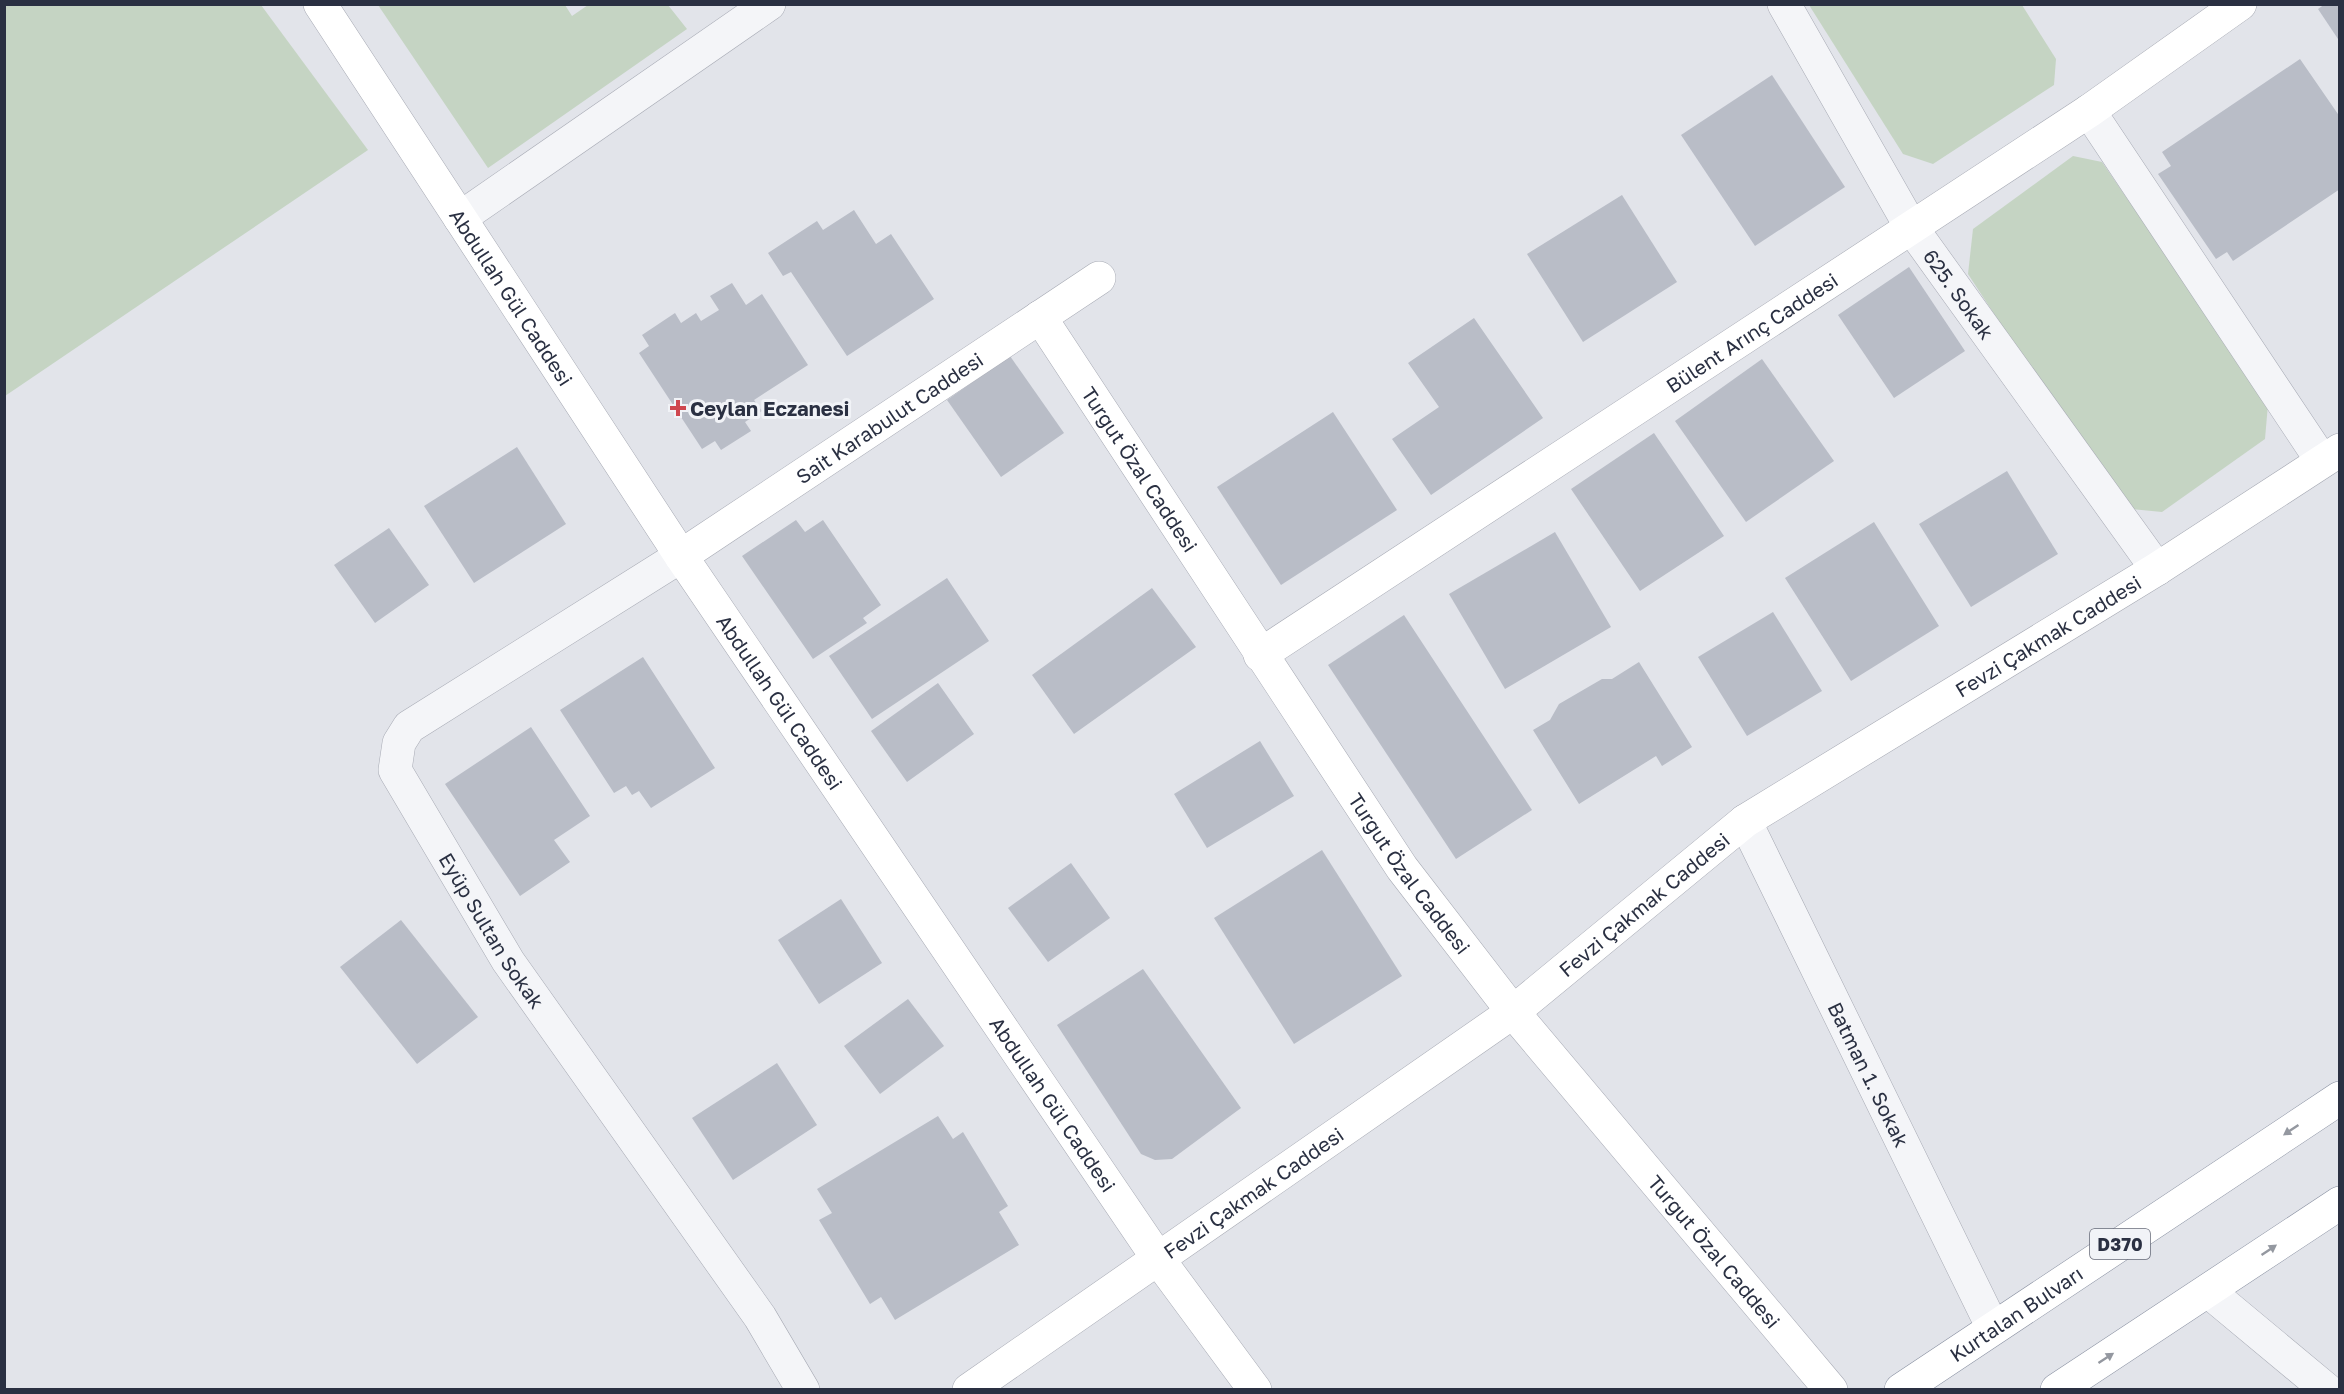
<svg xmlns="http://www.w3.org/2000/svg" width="2344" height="1394" font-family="'Golos Text',sans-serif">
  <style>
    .green { fill: #c5d4c3 }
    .building { fill: #b9bdc7 }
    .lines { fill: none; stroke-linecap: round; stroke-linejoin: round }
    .street-casing { stroke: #a7aab4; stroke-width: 34 }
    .secondary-casing { stroke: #a7aab4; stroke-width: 34 }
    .highway-casing { stroke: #8990a1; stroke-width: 34 }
    .street { stroke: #f4f5f8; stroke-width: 33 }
    .secondary { stroke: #fff; stroke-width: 33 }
    .highway { stroke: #fff; stroke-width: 33 }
    .oneway { fill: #9498a0 }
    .poi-dot { fill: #cf474f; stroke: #f1f3f7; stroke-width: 2 }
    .labels { text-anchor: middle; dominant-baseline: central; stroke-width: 6; stroke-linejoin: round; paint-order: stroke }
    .shield { fill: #f1f3f7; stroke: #666a78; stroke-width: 1.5 }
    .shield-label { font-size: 18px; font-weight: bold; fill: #2a3042 }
    .street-label { font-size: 20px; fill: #2a3042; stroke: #f1f3f7 }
    .poi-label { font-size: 20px; font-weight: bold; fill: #2a3042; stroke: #f1f3f7; text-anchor: start }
  </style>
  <rect width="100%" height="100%" fill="#e2e4ea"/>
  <g class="green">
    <polygon points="5,4 261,5 368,150 5,396"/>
    <polygon points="378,5 565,5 572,16 588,5 668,5 687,29 488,168"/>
    <polygon points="1809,5 2022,5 2056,59 2054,85 1933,164 1903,154"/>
    <polygon points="2073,156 2102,162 2268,404 2265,439 2162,512 2121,508 1968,274 1973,229"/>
  </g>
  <g class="building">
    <polygon points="2325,4 2340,4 2340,42 2318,9"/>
    <polygon points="2300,59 2340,117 2340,189 2233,261 2227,252 2216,259 2158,174 2171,166 2162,152"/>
    <polygon points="1772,75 1845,187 1755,246 1681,135"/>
    <polygon points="1622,195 1677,282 1583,342 1527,254"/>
    <polygon points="854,210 876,244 891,234 934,299 847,356 791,272 783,276 768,253 817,221 823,230"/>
    <polygon points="1909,267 1965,351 1894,398 1838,315"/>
    <polygon points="732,283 746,305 762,294 808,365 754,400 762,411 745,422 751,431 721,450 715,441 702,449 639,353 649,346 642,335 675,313 681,323 696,313 701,321 719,310 710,296"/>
    <polygon points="1474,318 1543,418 1431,495 1392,439 1439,407 1408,363"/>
    <polygon points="1010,356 1064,433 1001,477 947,400"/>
    <polygon points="1762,359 1834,461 1746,522 1675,421"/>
    <polygon points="1333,412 1397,510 1281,585 1217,487"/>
    <polygon points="1654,433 1724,536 1640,591 1571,489"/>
    <polygon points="517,447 566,524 474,583 424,506"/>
    <polygon points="2007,471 2058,554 1971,607 1919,524"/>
    <polygon points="796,520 805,532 823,520 881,605 863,618 867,623 813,659 742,556"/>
    <polygon points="1874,522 1939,626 1851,681 1785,578"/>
    <polygon points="389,528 429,585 375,623 334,565"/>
    <polygon points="1555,532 1611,627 1505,689 1449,594"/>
    <polygon points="947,578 989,641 872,719 829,656"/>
    <polygon points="1152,588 1196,647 1074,734 1032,675"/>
    <polygon points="1773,612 1822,691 1747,736 1698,657"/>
    <polygon points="1404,615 1532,810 1456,859 1328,665"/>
    <polygon points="643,657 715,768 651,808 639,791 632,795 626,786 614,793 560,710"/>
    <polygon points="1639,662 1692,747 1662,766 1656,756 1579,804 1533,730 1550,720 1559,704 1602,679 1612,679"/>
    <polygon points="938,683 974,734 907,782 871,731"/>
    <polygon points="531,727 590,816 554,840 570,862 520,896 445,784"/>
    <polygon points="1260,741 1294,796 1207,848 1174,794"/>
    <polygon points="1322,850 1402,976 1294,1044 1214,918"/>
    <polygon points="1071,863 1110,918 1048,962 1008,908"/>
    <polygon points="841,899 882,963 819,1004 778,940"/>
    <polygon points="401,920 478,1017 417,1064 340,967"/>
    <polygon points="1143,969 1241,1108 1172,1159 1155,1160 1141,1154 1057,1025"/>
    <polygon points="908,999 944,1046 880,1094 844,1046"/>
    <polygon points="777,1063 817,1125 733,1180 692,1118"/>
    <polygon points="938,1116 953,1139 963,1132 1008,1206 999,1212 1019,1245 895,1320 881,1297 870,1304 819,1220 832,1213 817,1189"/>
  </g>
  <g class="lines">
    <g class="street-casing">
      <g id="street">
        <path id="s1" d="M1784 4 1911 227 2157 569"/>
        <polyline points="2089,111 2322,461"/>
        <polyline points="460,218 769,4"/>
        <path id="s2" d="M681 556 409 727 399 743 395 770 508 961 760 1317 803 1390"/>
        <path id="s3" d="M1745 821 1993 1328"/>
        <polyline points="2208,1291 2327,1390"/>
      </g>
    </g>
    <g class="secondary-casing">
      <g id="secondary">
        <path id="s4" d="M320 4 681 556 1159 1260 1255 1390"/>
        <path id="s5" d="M1040 317 1402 868 1513 1012 1831 1390"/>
        <path id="s6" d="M681 556 1099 278"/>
        <path id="s7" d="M1260 655 2089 111 2240 4"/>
        <path id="s8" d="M969 1390 1513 1012 1745 821 2157 569 2340 450"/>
      </g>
    </g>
    <g class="highway-casing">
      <g id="highway">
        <path id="s9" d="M1901 1390 2340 1098"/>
        <polyline points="2057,1390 2340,1203"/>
      </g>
    </g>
    <use href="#street" class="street"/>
    <use href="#secondary" class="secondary"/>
    <use href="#highway" class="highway"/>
  </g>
  <defs><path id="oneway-solid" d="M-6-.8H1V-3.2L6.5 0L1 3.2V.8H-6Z" transform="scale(1.5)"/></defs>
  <g class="oneway">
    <use href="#oneway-solid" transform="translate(2291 1130) rotate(146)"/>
    <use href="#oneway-solid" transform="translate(2269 1250) rotate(-34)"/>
    <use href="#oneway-solid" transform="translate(2106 1358) rotate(-33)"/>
  </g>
  <path class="poi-dot" d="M675 399h6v6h6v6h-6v6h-6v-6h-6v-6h6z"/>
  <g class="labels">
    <rect class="shield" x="2090" y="1229" width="60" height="30" rx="4.5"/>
    <g class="shield-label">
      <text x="2120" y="1244">D370</text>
    </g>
    <g class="street-label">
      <text stroke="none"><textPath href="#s1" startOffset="339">625. Sokak</textPath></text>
      <text stroke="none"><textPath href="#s4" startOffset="350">Abdullah Gül Caddesi</textPath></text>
      <text stroke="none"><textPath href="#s7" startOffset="588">Bülent Arınç Caddesi</textPath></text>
      <text stroke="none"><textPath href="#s6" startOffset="250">Sait Karabulut Caddesi</textPath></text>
      <text stroke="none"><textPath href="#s5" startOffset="182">Turgut Özal Caddesi</textPath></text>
      <text stroke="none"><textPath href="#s8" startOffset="1318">Fevzi Çakmak Caddesi</textPath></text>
      <text stroke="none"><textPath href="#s4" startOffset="836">Abdullah Gül Caddesi</textPath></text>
      <text stroke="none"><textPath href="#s5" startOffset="668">Turgut Özal Caddesi</textPath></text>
      <text stroke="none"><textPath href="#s8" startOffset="832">Fevzi Çakmak Caddesi</textPath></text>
      <text stroke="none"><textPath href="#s2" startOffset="555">Eyüp Sultan Sokak</textPath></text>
      <text stroke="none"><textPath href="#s3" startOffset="282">Batman 1. Sokak</textPath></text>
      <text stroke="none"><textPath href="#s4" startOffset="1322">Abdullah Gül Caddesi</textPath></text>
      <text stroke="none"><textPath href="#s8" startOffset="346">Fevzi Çakmak Caddesi</textPath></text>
      <text stroke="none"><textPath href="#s5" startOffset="1154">Turgut Özal Caddesi</textPath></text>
      <text stroke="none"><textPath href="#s9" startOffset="138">Kurtalan Bulvarı</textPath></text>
    </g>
    <g class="poi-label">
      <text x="690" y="408">Ceylan Eczanesi</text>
    </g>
  </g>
  <rect width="2344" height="1394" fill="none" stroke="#2a3042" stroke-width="12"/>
</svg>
